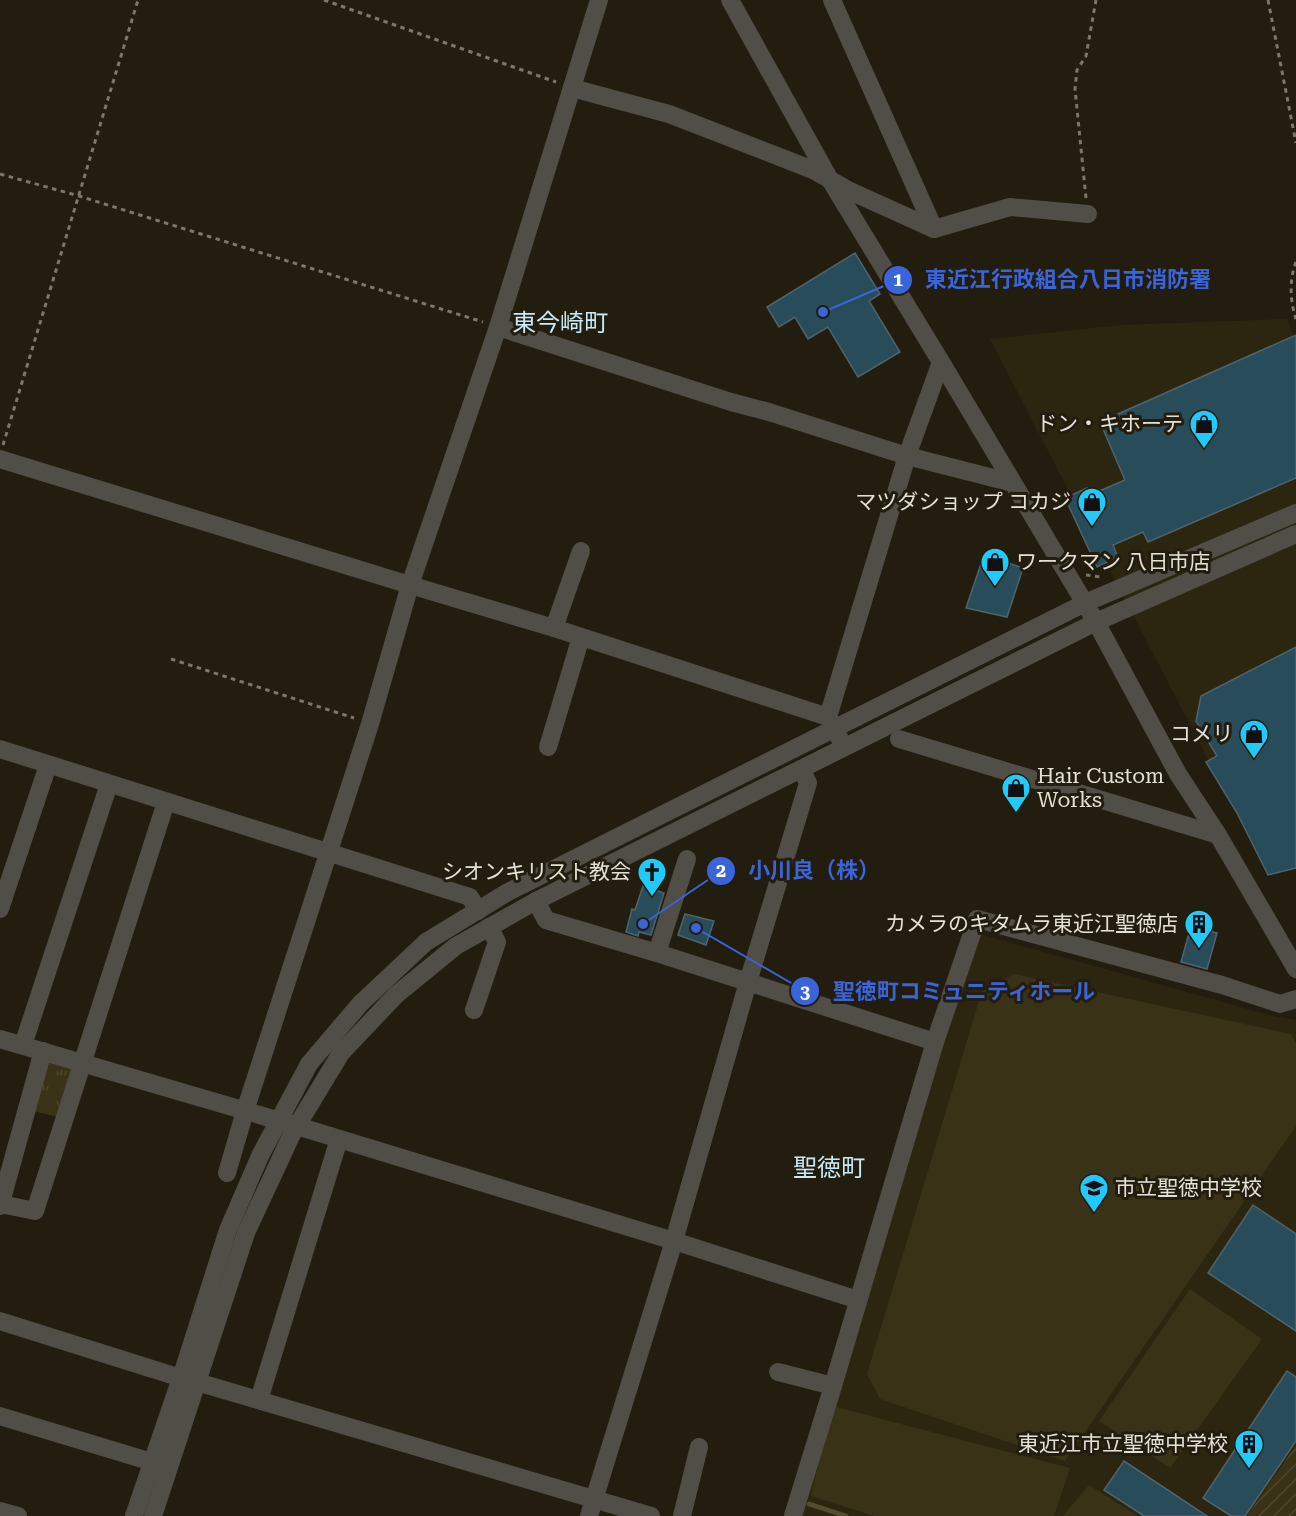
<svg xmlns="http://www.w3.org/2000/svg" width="1296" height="1516" font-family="'Roboto Serif','Noto Sans JP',serif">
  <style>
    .built { fill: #2c2610 }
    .park { fill: url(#park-tufts) }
    .garden { fill: url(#garden-furrows) }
    .pitch { fill: #3a3216 }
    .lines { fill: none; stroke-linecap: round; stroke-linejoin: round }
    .stream { stroke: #554c2e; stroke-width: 4.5 }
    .building { fill: #294c5a; stroke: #50636c; stroke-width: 1.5 }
    .path { stroke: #7b776a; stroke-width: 3; stroke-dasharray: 4.5 4.5; stroke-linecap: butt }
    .minor { stroke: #504e47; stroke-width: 18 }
    .labels { text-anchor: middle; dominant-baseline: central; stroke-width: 6; stroke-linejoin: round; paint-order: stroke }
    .poi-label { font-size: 21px; fill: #e3e0d6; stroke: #221d0f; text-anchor: end }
    .quarter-label { font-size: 24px; fill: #c8e9f7; stroke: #221d0f }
    .leader { fill: none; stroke: #3b64d8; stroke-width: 2 }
    .callout-dot { fill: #3b64d8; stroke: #221d0f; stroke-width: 2 }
    .mark-label { font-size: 18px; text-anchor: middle; font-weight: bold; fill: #fff }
    .callout-label { font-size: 22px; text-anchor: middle; font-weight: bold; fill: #3b64d8; stroke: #221d0f; stroke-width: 6; stroke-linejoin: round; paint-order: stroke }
  </style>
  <defs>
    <pattern id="park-tufts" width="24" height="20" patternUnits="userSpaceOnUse" patternTransform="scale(1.5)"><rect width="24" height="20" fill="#3a3216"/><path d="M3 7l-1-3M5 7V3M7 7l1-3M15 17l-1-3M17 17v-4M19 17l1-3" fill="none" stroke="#4d462c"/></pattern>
    <pattern id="garden-furrows" width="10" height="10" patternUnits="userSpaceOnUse" patternTransform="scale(1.5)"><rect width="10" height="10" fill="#3a3216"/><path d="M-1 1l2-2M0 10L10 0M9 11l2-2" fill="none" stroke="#4d462c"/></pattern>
  </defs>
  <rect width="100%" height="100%" fill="#221d0f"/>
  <g class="built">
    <polygon points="1287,319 1296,342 1296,868 1268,875 990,339 1121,325"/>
    <polygon points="976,933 1273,1016 1296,1020 1296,1516 799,1516"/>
  </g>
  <polygon class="park" points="49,1060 76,1067 61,1118 34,1111"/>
  <polygon class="garden" points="1296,1445 1296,1516 1247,1516"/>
  <g class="pitch">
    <polygon points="1014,974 1291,1034 1296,1043 1296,1126 1065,1461 880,1399 867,1374 982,991"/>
    <polygon points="1190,1289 1262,1339 1170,1468 1099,1421"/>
    <polygon points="832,1406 1070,1468 1054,1516 874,1516 811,1496"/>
    <polygon points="1089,1485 1138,1516 1063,1516"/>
  </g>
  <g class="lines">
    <polyline class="stream" points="809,1504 846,1516"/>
  </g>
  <g class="building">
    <polygon points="855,253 880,294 869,301 900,352 858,377 828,327 808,339 795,317 779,327 767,307"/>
    <polygon points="1296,335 1296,478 1148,542 1143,532 1113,545 1118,557 1097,567 1065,498 1087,488 1090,495 1125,480 1100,422"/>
    <polygon points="984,555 1023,568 1007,617 966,608"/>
    <polygon points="1296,647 1296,868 1268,875 1237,813 1206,762 1217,756 1196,721 1201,696"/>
    <polygon points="643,886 664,893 651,935 639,932 638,936 626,932 632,909 635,910"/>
    <polygon points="685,914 714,921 706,945 678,935"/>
    <polygon points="1191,926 1217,933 1207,969 1181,962"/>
    <polygon points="1253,1205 1296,1234 1296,1331 1208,1273"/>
    <polygon points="1287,1371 1296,1377 1296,1441 1245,1516 1231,1516 1203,1498"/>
    <polygon points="1124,1461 1207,1516 1144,1516 1104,1490"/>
  </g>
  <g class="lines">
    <g class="path">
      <polyline points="324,0 556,82"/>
      <polyline points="1268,0 1296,143"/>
      <polyline points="0,174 79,196 483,322"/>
      <polyline points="1086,198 1075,89 1077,70 1086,56 1096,0"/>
      <path d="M1296 262C1289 280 1290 301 1296 319"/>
      <polyline points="3,445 138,0"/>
      <polyline points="1086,575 1101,577"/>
      <polyline points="171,659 354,718"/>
    </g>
    <g class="minor">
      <polyline points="730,0 829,178 941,362 1096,622 1178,774 1218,835 1296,969"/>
      <polyline points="832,0 934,229"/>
      <polyline points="572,88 669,114 813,170 850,191 934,229 1010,207 1088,214"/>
      <polyline points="498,327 731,402 769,412 907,456 1013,483"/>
      <polyline points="0,459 410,585 554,628 828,717 840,739"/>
      <polyline points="554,628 581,551"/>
      <polyline points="828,717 907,456 941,362"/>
      <polyline points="899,739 1218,835"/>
      <polyline points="548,747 581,637"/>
      <polyline points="0,749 470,897 478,911"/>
      <polyline points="536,901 546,920 657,953 935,1042"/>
      <polyline points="0,909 48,765"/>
      <polyline points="657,953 687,859"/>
      <polyline points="474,1010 497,942 489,927"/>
      <polyline points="0,1039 297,1126 674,1241 858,1300"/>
      <polyline points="23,1045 109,784"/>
      <polyline points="227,1173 245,1111 370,724 410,585 498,327 599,0"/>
      <polyline points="1,1204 35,1211 166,802"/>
      <polyline points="0,1206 43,1051"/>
      <polyline points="0,1321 181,1378"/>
      <polyline points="778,1372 833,1386"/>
      <polyline points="197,1382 651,1516"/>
      <polyline points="259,1400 339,1139"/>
      <polyline points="0,1416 152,1462"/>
      <polyline points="0,1511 18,1516"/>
      <polyline points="134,1516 181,1378 228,1230 260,1156 309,1064 360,1004 426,942 508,892 1085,603 1296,513"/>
      <polyline points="153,1516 246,1233 292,1134 341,1053 396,995 456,946 536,901 1096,622 1296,534"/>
      <polyline points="589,1516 674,1241 748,982 808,783 801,769"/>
      <polyline points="682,1516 699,1447"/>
      <polyline points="793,1516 833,1386 935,1042 977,919 1222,985 1280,1004 1296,999"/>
    </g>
  </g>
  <defs>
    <g id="shop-pin" transform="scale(1.5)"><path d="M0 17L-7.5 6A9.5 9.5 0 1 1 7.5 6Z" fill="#21c9fd" stroke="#221d0f"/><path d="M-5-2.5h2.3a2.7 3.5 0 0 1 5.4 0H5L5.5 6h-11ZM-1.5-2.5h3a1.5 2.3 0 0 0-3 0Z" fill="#111"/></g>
    <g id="church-pin" transform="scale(1.5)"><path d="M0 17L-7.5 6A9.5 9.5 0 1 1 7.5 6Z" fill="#21c9fd" stroke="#221d0f"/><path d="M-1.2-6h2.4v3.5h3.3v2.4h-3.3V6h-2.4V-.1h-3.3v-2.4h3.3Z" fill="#111"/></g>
    <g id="building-pin" transform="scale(1.5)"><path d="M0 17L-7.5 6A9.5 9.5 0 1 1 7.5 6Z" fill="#21c9fd" stroke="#221d0f"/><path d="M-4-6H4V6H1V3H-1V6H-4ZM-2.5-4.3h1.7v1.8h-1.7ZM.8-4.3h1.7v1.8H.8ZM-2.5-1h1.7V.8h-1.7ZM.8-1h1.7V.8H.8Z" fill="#111"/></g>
    <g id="school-pin" transform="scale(1.5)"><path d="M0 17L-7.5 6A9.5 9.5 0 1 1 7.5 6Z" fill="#21c9fd" stroke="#221d0f"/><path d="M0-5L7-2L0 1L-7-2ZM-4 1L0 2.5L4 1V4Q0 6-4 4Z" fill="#111"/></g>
  </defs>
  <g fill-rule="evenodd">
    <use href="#shop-pin" x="1204" y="424"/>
    <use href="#shop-pin" x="1092" y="502"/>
    <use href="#shop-pin" x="995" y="562"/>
    <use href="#shop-pin" x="1254" y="734"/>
    <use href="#shop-pin" x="1016" y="788"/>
    <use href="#church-pin" x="652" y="872"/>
    <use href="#building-pin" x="1199" y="924"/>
    <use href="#school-pin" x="1094" y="1188"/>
    <use href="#building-pin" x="1249" y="1444"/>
  </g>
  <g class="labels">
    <g class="poi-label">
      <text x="1183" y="424">ドン・キホーテ</text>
      <text x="1071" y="502">マツダショップ コカジ</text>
      <text x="1016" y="562" text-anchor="start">ワークマン 八日市店</text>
      <text x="1233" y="734">コメリ</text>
      <text x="1037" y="776" text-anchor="start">Hair Custom<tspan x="1037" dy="24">Works</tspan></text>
      <text x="631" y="872">シオンキリスト教会</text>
      <text x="1178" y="924">カメラのキタムラ東近江聖徳店</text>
      <text x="1115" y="1188" text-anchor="start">市立聖徳中学校</text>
      <text x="1228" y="1444">東近江市立聖徳中学校</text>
    </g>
    <g class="quarter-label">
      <text x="560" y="323">東今崎町</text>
      <text x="829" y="1168">聖徳町</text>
    </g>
  </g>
  <path class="leader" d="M823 312L898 280M643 924L721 871M696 928L805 991"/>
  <g class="callout-dot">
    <circle cx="823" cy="312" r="6"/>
    <circle cx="643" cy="924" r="6"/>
    <circle cx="696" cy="928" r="6"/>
    <circle cx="898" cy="280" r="15"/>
    <circle cx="721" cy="871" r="15"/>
    <circle cx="805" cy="991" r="15"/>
  </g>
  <g class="mark-label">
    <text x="898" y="286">1</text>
    <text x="721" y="877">2</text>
    <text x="805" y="998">3</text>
  </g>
  <g class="callout-label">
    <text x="1068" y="287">東近江行政組合八日市消防署</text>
    <text x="814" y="878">小川良（株）</text>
    <text x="964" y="999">聖徳町コミュニティホール</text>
  </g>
</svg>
